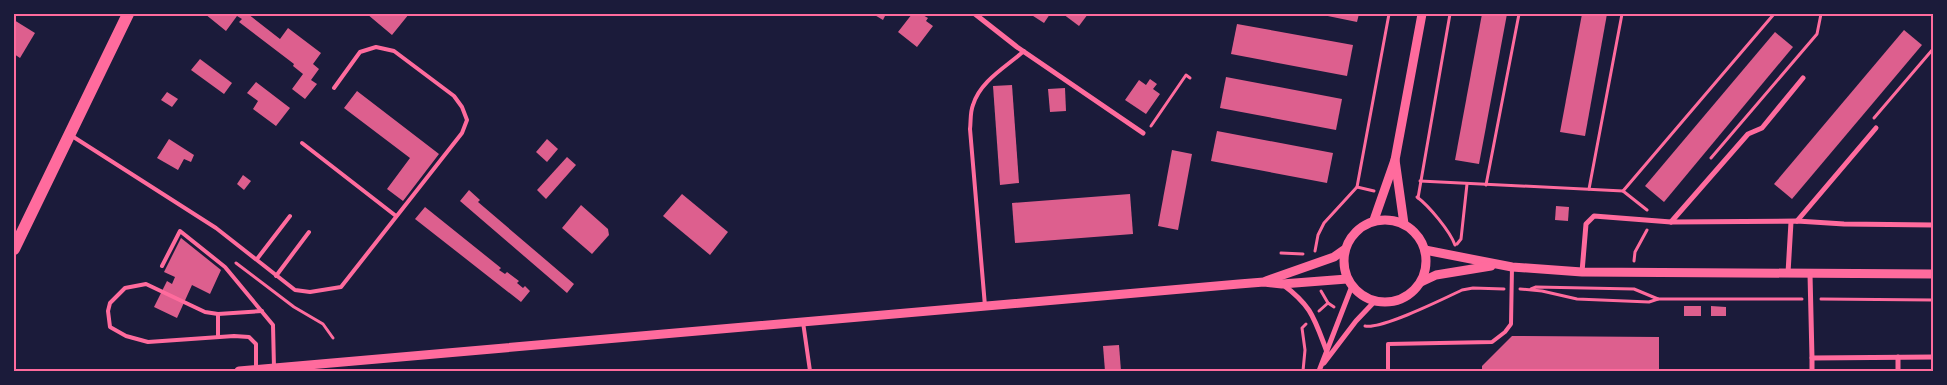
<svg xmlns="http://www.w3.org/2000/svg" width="1947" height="385" font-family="'Exo 2',sans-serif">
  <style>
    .building { fill: #dd5f8e }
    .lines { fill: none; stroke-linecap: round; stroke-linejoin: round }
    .path { stroke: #ff6b9d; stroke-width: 3 }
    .service { stroke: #ff6b9d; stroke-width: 4 }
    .minor { stroke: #ff6b9d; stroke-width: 5 }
    .tertiary { stroke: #ff6b9d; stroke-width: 9 }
    .primary { stroke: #ff6b9d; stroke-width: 12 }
    .neatline { fill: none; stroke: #ff6b9d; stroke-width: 2 }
  </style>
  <rect width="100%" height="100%" fill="#1b1b3a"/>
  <g class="building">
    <polygon points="205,14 248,14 280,39 288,28 321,53 313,64 319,69 311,80 317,84 305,99 292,89 303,74 293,66 294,64 239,22 242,19 237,16 226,31"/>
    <polygon points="367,14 388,15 409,14 392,35"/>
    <polygon points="873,14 886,14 883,20"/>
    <polygon points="912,14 921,14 928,18 926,21 933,26 917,47 898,32"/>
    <polygon points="1030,14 1050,14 1044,23"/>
    <polygon points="1063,14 1088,14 1079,26"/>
    <polygon points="1318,14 1359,14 1357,22"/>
    <polygon points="1482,14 1507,14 1479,164 1455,160"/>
    <polygon points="1582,14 1607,14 1585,136 1560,132"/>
    <polygon points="14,20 35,33 20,58 14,54"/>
    <polygon points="1237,24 1353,45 1347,76 1231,54"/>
    <polygon points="1904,30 1922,45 1792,199 1774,184"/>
    <polygon points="1775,32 1793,47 1664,202 1645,186"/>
    <polygon points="200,59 232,83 224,94 191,70"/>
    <polygon points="1226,77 1342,99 1336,130 1220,108"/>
    <polygon points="1150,79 1157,84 1153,89 1160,94 1146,114 1125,100 1139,80 1146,85"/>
    <polygon points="256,82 290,108 276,126 253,109 258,101 247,93"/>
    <polygon points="1012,85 1019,183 1000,185 993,86"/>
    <polygon points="1065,88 1066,111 1050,112 1048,89"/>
    <polygon points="357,91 439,154 403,201 387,189 410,158 344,108"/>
    <polygon points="167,92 178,99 172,107 161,100"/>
    <polygon points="1217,131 1333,153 1327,183 1211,161"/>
    <polygon points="169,139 194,155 191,162 184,159 178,170 157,158"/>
    <polygon points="547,139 558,149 547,162 536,152"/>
    <polygon points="1172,150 1192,154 1178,230 1158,226"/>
    <polygon points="567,157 576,165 546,199 537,190"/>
    <polygon points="243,175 251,181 244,190 237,184"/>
    <polygon points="469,190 480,200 478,202 574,284 567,293 460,201"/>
    <polygon points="682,194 728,232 710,255 663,216"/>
    <polygon points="1130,194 1133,234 1015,243 1012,203"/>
    <polygon points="581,205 608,229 609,235 592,254 562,228"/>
    <polygon points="1556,206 1569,207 1568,221 1555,220"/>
    <polygon points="425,207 501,268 499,270 505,274 507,272 519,281 517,283 523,288 525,286 530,291 521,302 415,219"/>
    <polygon points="181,238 221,270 210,294 192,285 177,318 154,307 167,281 172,284 175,277 164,272"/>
    <rect x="1684" y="306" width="17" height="10"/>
    <polygon points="1711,306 1726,307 1726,316 1711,316"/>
    <polygon points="1512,336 1659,337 1659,371 1482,371 1482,366"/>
    <polygon points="1119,345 1121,371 1105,371 1103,346"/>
  </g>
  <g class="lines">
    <g class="path">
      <polyline points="1874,118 1933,49"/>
      <polyline points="1151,126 1186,75 1190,78"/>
      <polyline points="1711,158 1817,34 1821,14"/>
      <polyline points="1420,181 1623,191 1647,210"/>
      <polyline points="1486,185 1519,14"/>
      <polyline points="1357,187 1374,191"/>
      <polyline points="1589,189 1622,14"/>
      <polyline points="1623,191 1774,14"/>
      <path d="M1417 197C1429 206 1450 231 1455 245"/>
      <polyline points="1418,198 1450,14"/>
      <polyline points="1457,244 1461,239 1467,184"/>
      <polyline points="1315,251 1318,235 1324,223 1357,187 1389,14"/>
      <polyline points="1281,253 1303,254"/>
      <polyline points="1634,261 1635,252 1647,230"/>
      <polyline points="236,263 294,307 323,324 333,338"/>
      <polyline points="1520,289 1542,291 1577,299 1649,302 1658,299 1802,299"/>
      <polyline points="1531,289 1536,287 1634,289 1658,299"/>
      <polyline points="1321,291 1328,303 1334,307"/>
      <polyline points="1821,299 1933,300"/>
      <polyline points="1319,311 1328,303"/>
      <path d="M1365 326C1383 329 1443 299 1462 290L1473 288 1504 289"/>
      <polyline points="1303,371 1305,350 1302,328 1306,324"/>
    </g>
    <g class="service">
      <polyline points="72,136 216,228 295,290 310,292 341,287 462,133 467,120 462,107 454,96 394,51 376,47 360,52 334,88"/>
      <polyline points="302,143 396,216"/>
      <polyline points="257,259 290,216"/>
      <polyline points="162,266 180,231 225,267 273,325 274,368"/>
      <polyline points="276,276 309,232"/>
      <path d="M985 306 970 129C971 121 970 112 973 105 980 81 1006 67 1024 51"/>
      <polyline points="218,314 218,337"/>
      <polyline points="803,322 810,371"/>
      <polyline points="256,369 256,344 249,337 234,336 148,342 126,336 110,327 108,311 110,303 125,288 146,284 205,312 218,314 262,311"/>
      <polyline points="1388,371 1388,344 1492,342 1505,332 1511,324 1512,267"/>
    </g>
    <g class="minor">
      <polyline points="975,14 1017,47 1143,133"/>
      <polyline points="1797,221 1876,128"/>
      <polyline points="1671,222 1748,134 1762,128 1803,78"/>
      <polyline points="1582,272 1586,224 1594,216 1671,222 1797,221 1844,224 1933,225"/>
      <polyline points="1788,273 1791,222"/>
      <polyline points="1810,274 1812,358 1933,357"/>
      <path d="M1282 284C1312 306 1314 318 1327 352"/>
      <polyline points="1898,357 1898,371"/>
      <polyline points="1324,363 1356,321 1375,301"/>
      <polyline points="1319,371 1352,286"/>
      <polyline points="1812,371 1812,358"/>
    </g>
    <g class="tertiary">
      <polyline points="1395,160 1404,224"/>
      <circle cx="1385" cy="261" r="41"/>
      <polyline points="1374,220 1395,160 1422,14"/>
      <polyline points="1425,250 1512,267 1582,272 1933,274"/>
      <polyline points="1266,281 1334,257 1344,250"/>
      <polyline points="1421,282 1436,275 1491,266"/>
      <polyline points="239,371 1239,284 1264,282 1282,284 1347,279"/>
    </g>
    <polyline class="primary" points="14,249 128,14"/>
  </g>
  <rect width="1947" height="385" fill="none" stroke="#1b1b3a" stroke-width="30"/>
  <rect x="15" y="15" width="1917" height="355" class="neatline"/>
</svg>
